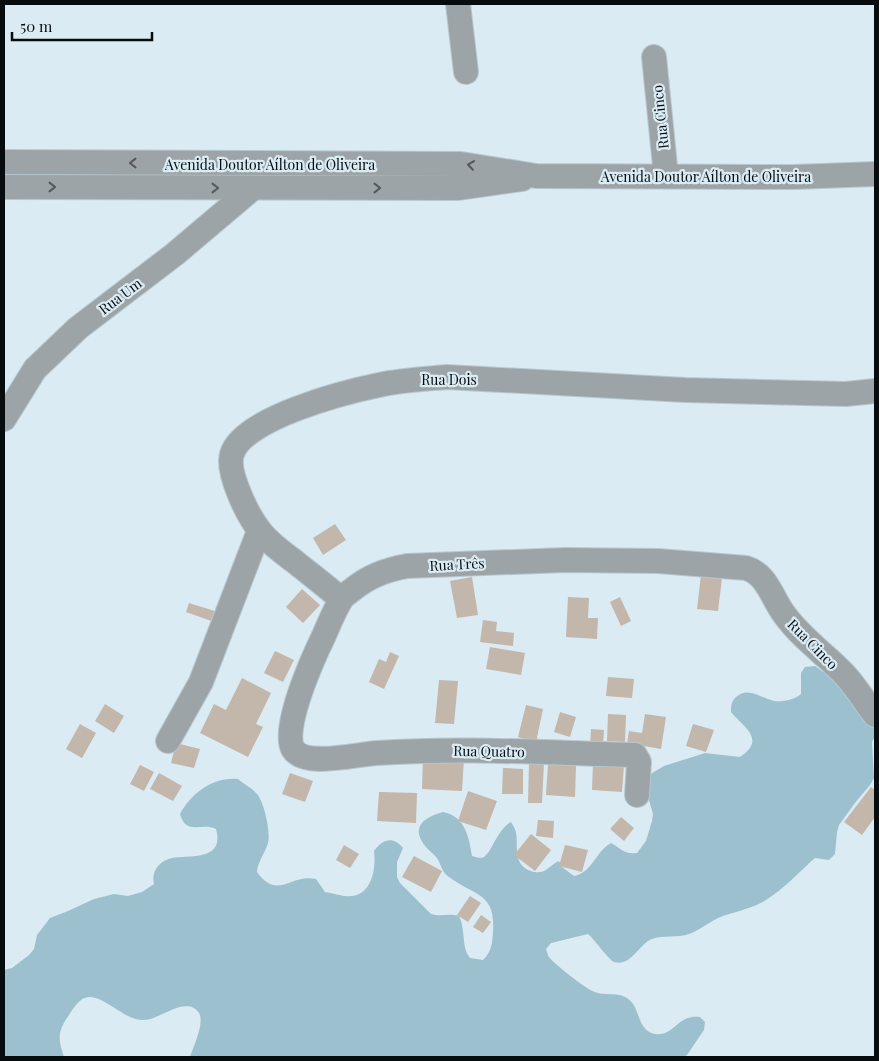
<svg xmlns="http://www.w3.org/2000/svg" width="879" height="1061" font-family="'Playfair Display',serif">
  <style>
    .green { fill: #9dc0cf }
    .building { fill: #c3b6ab }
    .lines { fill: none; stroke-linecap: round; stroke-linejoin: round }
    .minor-casing { stroke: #b8c7cf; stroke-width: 26 }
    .minor { stroke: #9da4a7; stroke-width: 24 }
    .oneway { stroke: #52585b }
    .labels { text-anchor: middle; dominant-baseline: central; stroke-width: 4.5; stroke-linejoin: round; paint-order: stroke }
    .street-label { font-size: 14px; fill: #070c0f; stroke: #daebf3 }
  </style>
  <rect width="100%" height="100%" fill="#daebf3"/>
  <path class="green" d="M815 666 823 672 836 673 875 722V736L872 742 874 778 870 785 855 803 839 825 837 832 835 854 829 860 815 858C799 872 784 889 766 900 753 908 738 911 723 916 711 920 701 930 689 934 678 938 663 935 652 939 639 944 631 967 614 962 609 960 594 939 588 934L551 943 546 949C547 951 548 956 549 957 553 963 587 990 595 992 604 996 616 992 625 997 642 1005 635 1030 655 1034 674 1037 677 1014 700 1017L705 1022 704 1030 687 1055 683 1057H190C193 1047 205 1023 199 1013 188 996 163 1016 150 1019 125 1027 100 986 81 1000 76 1004 72 1010 69 1015 57 1032 58 1039 64 1057H4V970L12 968 29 955 34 949 37 935 50 918 68 911 94 899 114 894 128 896 142 892 154 884C151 871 159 861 172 858 190 855 225 861 216 829 201 822 186 836 180 814 192 793 212 777 238 779 244 784 252 788 257 794 264 802 271 832 268 843 265 853 258 861 257 872 278 901 290 873 316 879L325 892C333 893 343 897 352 896 373 894 376 866 374 851 383 839 393 836 403 848L397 862V877L400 883 431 914C441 917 449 913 459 916 466 930 461 947 470 958L483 960C492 951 492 944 493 932 496 892 474 896 449 877 442 873 441 864 437 858 434 854 429 851 426 847 409 827 425 817 443 812 465 816 469 837 472 856 476 857 480 859 484 857 492 852 497 830 511 822 520 835 515 843 518 857 520 869 535 876 546 870 550 867 554 863 559 861L562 867 574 876C592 873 596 851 611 843 621 848 624 855 637 853L646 841 652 821 653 814 647 793 648 779 652 773 664 766 705 753 740 757C767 739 743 727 731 712 731 706 731 702 736 697 748 686 761 698 774 701 783 702 794 700 801 694V673L805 667Z"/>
  <g class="building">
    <polygon points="335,524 346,540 323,555 313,538"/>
    <polygon points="701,575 722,578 718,611 697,609"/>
    <polygon points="472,577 478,615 457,618 450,581"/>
    <polygon points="302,589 320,605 303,623 286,607"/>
    <polygon points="568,597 589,598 588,618 598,618 597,639 566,637"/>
    <polygon points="620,597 631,621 621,626 610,602"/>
    <polygon points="189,603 221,613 217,623 186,612"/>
    <polygon points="483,620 497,622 496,631 514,633 513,646 480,642"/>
    <polygon points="490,647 525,653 521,675 486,669"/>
    <polygon points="275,651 294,660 283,682 264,673"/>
    <polygon points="390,652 399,656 384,689 369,682 379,659 386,662"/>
    <polygon points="608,677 634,679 632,698 606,696"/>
    <polygon points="242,678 271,693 256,724 263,727 248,757 200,733 214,704 226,710"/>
    <polygon points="439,680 458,681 454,724 435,723"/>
    <polygon points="105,704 124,716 114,733 95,721"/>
    <polygon points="526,705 543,709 536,742 518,737"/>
    <polygon points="560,712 576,717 570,737 554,732"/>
    <polygon points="608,714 626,715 625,742 607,741"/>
    <polygon points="645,714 666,717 661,749 627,743 629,731 642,733"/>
    <polygon points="80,724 96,733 82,758 66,749"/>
    <polygon points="693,724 714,730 706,752 686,746"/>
    <polygon points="591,729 604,730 603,747 590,746"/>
    <polygon points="176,743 200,749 194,768 171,763"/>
    <polygon points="423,757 464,759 462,791 422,789"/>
    <polygon points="529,762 544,763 542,803 528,803"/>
    <polygon points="593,763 624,765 622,792 592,790"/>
    <polygon points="548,764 576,765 575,797 546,795"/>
    <polygon points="140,765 154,772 144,791 130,784"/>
    <polygon points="503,768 523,769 523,794 502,794"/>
    <polygon points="159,773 182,786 173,801 150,789"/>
    <polygon points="290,773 313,781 305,802 282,794"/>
    <polygon points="871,787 875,790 875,817 862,835 844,822"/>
    <polygon points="468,791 497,801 486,830 458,821"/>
    <polygon points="379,792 417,793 416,823 377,821"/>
    <polygon points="621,817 634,828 624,841 610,829"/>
    <polygon points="538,820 554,821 553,838 536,836"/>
    <polygon points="531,834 551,850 535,871 514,855"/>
    <polygon points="344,845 359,854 350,868 336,860"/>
    <polygon points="565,845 588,850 582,872 559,866"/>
    <polygon points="414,856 442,871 431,892 402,877"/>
    <polygon points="470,896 481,903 468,922 457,915"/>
    <polygon points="481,915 491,922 483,933 473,927"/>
  </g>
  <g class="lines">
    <g class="minor-casing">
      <g id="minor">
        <polyline points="458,4 466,72"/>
        <polyline points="654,57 666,176"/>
        <polyline points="4,162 461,164 536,176 794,177 875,174"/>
        <polyline points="4,187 458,188 522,179"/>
        <polyline points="4,419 35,369 78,328 175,254 253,188"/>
        <path d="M341 599C326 586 310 574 294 561 282 552 269 543 260 531 248 516 226 472 232 454 243 418 345 392 379 385 401 380 424 379 447 377L685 390 846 394 875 391"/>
        <polyline points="168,741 201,682 259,531"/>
        <path d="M637 795 639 762 635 755C549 753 462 747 377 753 357 754 305 768 293 749 282 730 309 668 318 648 326 633 332 614 341 600 343 596 348 593 352 590 369 576 386 570 407 566L565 560 658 561 746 568C767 574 772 598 784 614 801 638 825 654 845 675 856 687 865 702 875 715"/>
      </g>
    </g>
    <use href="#minor" class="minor"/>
  </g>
  <defs><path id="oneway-chevron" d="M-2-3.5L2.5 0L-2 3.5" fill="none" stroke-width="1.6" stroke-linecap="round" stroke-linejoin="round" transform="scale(1.25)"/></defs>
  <g class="oneway">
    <use href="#oneway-chevron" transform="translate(133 163) rotate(-180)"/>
    <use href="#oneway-chevron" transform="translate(471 165) rotate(-172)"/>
    <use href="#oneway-chevron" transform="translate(52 187)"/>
    <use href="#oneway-chevron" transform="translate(215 188)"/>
    <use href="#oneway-chevron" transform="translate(377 188)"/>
  </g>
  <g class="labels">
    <g class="street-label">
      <text transform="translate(660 117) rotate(-96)">Rua Cinco</text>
      <text x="270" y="164">Avenida Doutor Aílton de Oliveira</text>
      <text x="706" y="176">Avenida Doutor Aílton de Oliveira</text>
      <text transform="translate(120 296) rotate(-37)">Rua Um</text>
      <text x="449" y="379">Rua Dois</text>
      <text transform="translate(457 564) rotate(-3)">Rua Três</text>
      <text transform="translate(813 644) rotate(45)">Rua Cinco</text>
      <text transform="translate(489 751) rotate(1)">Rua Quatro</text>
    </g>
  </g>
  <rect width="879" height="1061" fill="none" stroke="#070c0f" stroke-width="10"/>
  <path d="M12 32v8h140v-8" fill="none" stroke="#070c0f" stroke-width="2.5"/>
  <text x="20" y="32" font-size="15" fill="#070c0f" stroke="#daebf3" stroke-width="4" paint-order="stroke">50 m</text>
</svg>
